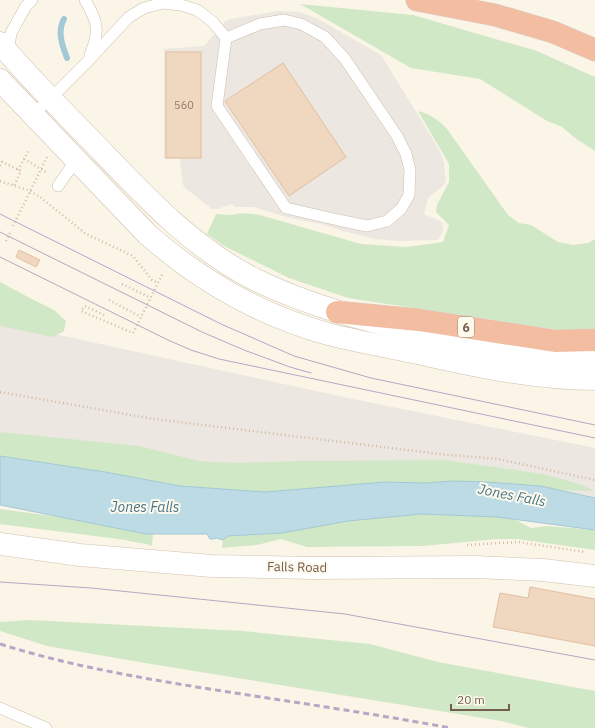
<svg xmlns="http://www.w3.org/2000/svg" width="595" height="728" font-family="'IBM Plex Sans',sans-serif">
  <style>
    .industrial { fill: #ece7e0 }
    .green { fill: #d1e8c6 }
    .water { fill: #bcdbe4; stroke: #a3c9d5 }
    .lines { fill: none; stroke-linecap: round; stroke-linejoin: round }
    .stream { stroke: #a3c9d5; stroke-width: 6 }
    .building { fill: #efd7c0; stroke: #e1bfa1 }
    .service-casing { stroke: #cdbead; stroke-width: 12 }
    .minor-casing { stroke: #cdbead; stroke-width: 23 }
    .secondary-casing { stroke: #d1c0ae; stroke-width: 23 }
    .motorway-casing { stroke: #d8d2cd; stroke-width: 23 }
    .path { stroke: #d4baa3; stroke-width: 2.5; stroke-dasharray: 1 3; stroke-linecap: butt }
    .service { stroke: #fff; stroke-width: 11 }
    .minor { stroke: #fff; stroke-width: 22 }
    .secondary { stroke: #fff; stroke-width: 22 }
    .motorway { stroke: #f2bda1; stroke-width: 22 }
    .tram { stroke: #b9a5c5; stroke-width: 1 }
    .rail { stroke: #b9a5c5; stroke-width: 3; stroke-dasharray: 6 4; stroke-linecap: butt }
    .labels { text-anchor: middle; dominant-baseline: central; stroke-width: 4; stroke-linejoin: round; paint-order: stroke }
    .number-label { font-size: 11px; fill: #937c69 }
    .shield { fill: #fef9ed; stroke: #9d8c7c; stroke-width: 1 }
    .shield-label { font-size: 12px; font-weight: bold; fill: #745e4c }
    .street-label { font-size: 13px; fill: #745e4c; stroke: #fef9ed }
    .water-label { font-size: 14px; font-style: italic; fill: #477685; stroke: #fef9ed }
  </style>
  <rect width="100%" height="100%" fill="#fbf5e7"/>
  <g class="industrial">
    <polygon points="279,11 300,12 318,19 381,55 434,141 443,158 446,180 443,186 428,198 424,214 442,222 443,231 438,240 400,241 375,239 339,230 325,225 286,217 254,207 235,207 232,204 217,209 212,209 185,188 183,185 180,159 164,159 164,49 204,46 226,21 231,19"/>
    <polygon points="0,322 348,398 595,448 595,498 541,486 234,472 0,443"/>
  </g>
  <g class="green">
    <polygon points="300,4 413,15 537,51 595,77 595,151 575,138 562,127 547,121 480,79 411,68"/>
    <path d="M418 111C430 114 439 120 447 129L508 215 519 223 531 225 558 242 573 245 588 243 595 239V332L578 333 348 298 289 278 224 246 207 234 216 214 232 215 242 213 260 215 361 244 406 247 443 242 449 225 436 212 437 205 449 182V164Z"/>
    <polygon points="0,282 28,297 54,310 66,321 64,331 53,337 0,326"/>
    <polygon points="0,432 139,446 199,461 235,463 296,461 444,460 543,474 579,484 595,491 503,488 502,505 516,520 531,528 547,526 595,530 595,550 517,539 497,539 423,546 307,547 281,539 257,545 222,548 226,502 0,464"/>
    <path d="M0 509 82 520 142 524 153 534 152 546C143 542 135 543 126 540L0 524Z"/>
    <polygon points="30,620 243,631 370,644 438,662 595,691 595,728 529,728 501,721 145,663 47,646 0,631 0,622"/>
  </g>
  <polygon class="water" points="0,456 105,472 180,486 265,492 385,482 425,483 453,481 487,482 541,486 595,498 595,530 497,517 421,514 348,521 282,533 228,536 222,540 216,538 214,539 210,539 207,534 146,534 0,505"/>
  <g class="lines">
    <path class="stream" d="M64 19C57 31 62 45 67 58"/>
  </g>
  <g class="building">
    <rect x="166" y="52" width="35" height="106"/>
    <polygon points="283,63 346,157 289,196 225,101"/>
    <polygon points="19,250 40,260 36,267 16,257"/>
    <polygon points="530,587 595,599 595,646 493,627 500,593 528,598"/>
  </g>
  <g class="lines">
    <g class="service-casing">
      <g id="service">
        <path d="M85 0C98 22 100 31 90 55"/>
        <polyline points="8,52 11,33 26,6 32,0"/>
        <polyline points="33,114 51,98 88,61 129,17 144,8 163,3 181,5 197,10 212,21 226,38 217,106 286,208 338,220 367,226 387,221 401,209 409,195 410,170 406,154 397,136 345,59 325,37 301,24 284,20 260,24 226,38"/>
        <polyline points="58,186 76,160"/>
        <polyline points="0,708 46,728"/>
      </g>
    </g>
    <g class="minor-casing">
      <g id="minor">
        <path d="M0 43C27 76 59 107 89 138 139 190 189 246 254 279 307 305 358 318 414 332 473 347 534 360 595 358"/>
        <path d="M0 80 147 234C199 280 260 315 328 334 362 343 397 348 431 356 485 368 539 379 595 379"/>
      </g>
    </g>
    <g class="secondary-casing">
      <polyline id="secondary" points="0,544 80,555 212,566 313,568 475,567 543,570 595,576"/>
    </g>
    <g class="motorway-casing">
      <g id="motorway">
        <polyline points="417,0 495,15 553,32 595,50"/>
        <polyline points="337,312 419,320 555,341 595,340"/>
      </g>
    </g>
    <g class="path">
      <polyline points="24,159 48,173"/>
      <polyline points="0,166 2,162 21,171 14,186"/>
      <polyline points="18,170 29,150"/>
      <polyline points="0,181 30,191 40,197 86,234 133,256 152,280 158,283"/>
      <polyline points="13,226 47,157"/>
      <polyline points="6,241 10,233"/>
      <polyline points="122,284 151,298"/>
      <polyline points="109,300 141,317"/>
      <polyline points="104,315 85,306 81,311 133,333 163,273"/>
      <polyline points="0,392 154,419 439,454 498,459 595,480"/>
      <polyline points="467,545 518,542 585,552"/>
    </g>
    <use href="#service" class="service"/>
    <use href="#minor" class="minor"/>
    <use href="#secondary" class="secondary"/>
    <use href="#motorway" class="motorway"/>
    <g class="tram">
      <polyline points="0,214 221,324 294,356 371,378 595,425"/>
      <polyline points="0,232 202,332 244,350 290,367 311,373"/>
      <polyline points="0,257 168,340 191,350 219,359 595,438"/>
      <polyline points="0,582 91,588 345,614 595,660"/>
    </g>
    <path class="rail" d="M0 644C67 665 135 677 203 688 286 701 369 713 451 728"/>
  </g>
  <g class="labels">
    <g class="number-label">
      <text x="184" y="105">560</text>
    </g>
    <rect class="shield" x="458" y="317" width="16" height="20" rx="3"/>
    <g class="shield-label">
      <text x="466" y="327">6</text>
    </g>
    <g class="street-label">
      <text transform="translate(297 567) rotate(1)">Falls Road</text>
    </g>
    <g class="water-label">
      <text transform="translate(512 495) rotate(11)">Jones Falls</text>
      <text x="145" y="507">Jones Falls</text>
    </g>
  </g>
  <path d="M451 704v6h58v-6" fill="none" stroke="#745e4c" stroke-width="2"/>
  <text x="457" y="704" font-size="12" fill="#745e4c" stroke="#fef9ed" stroke-width="3" paint-order="stroke">20 m</text>
</svg>
